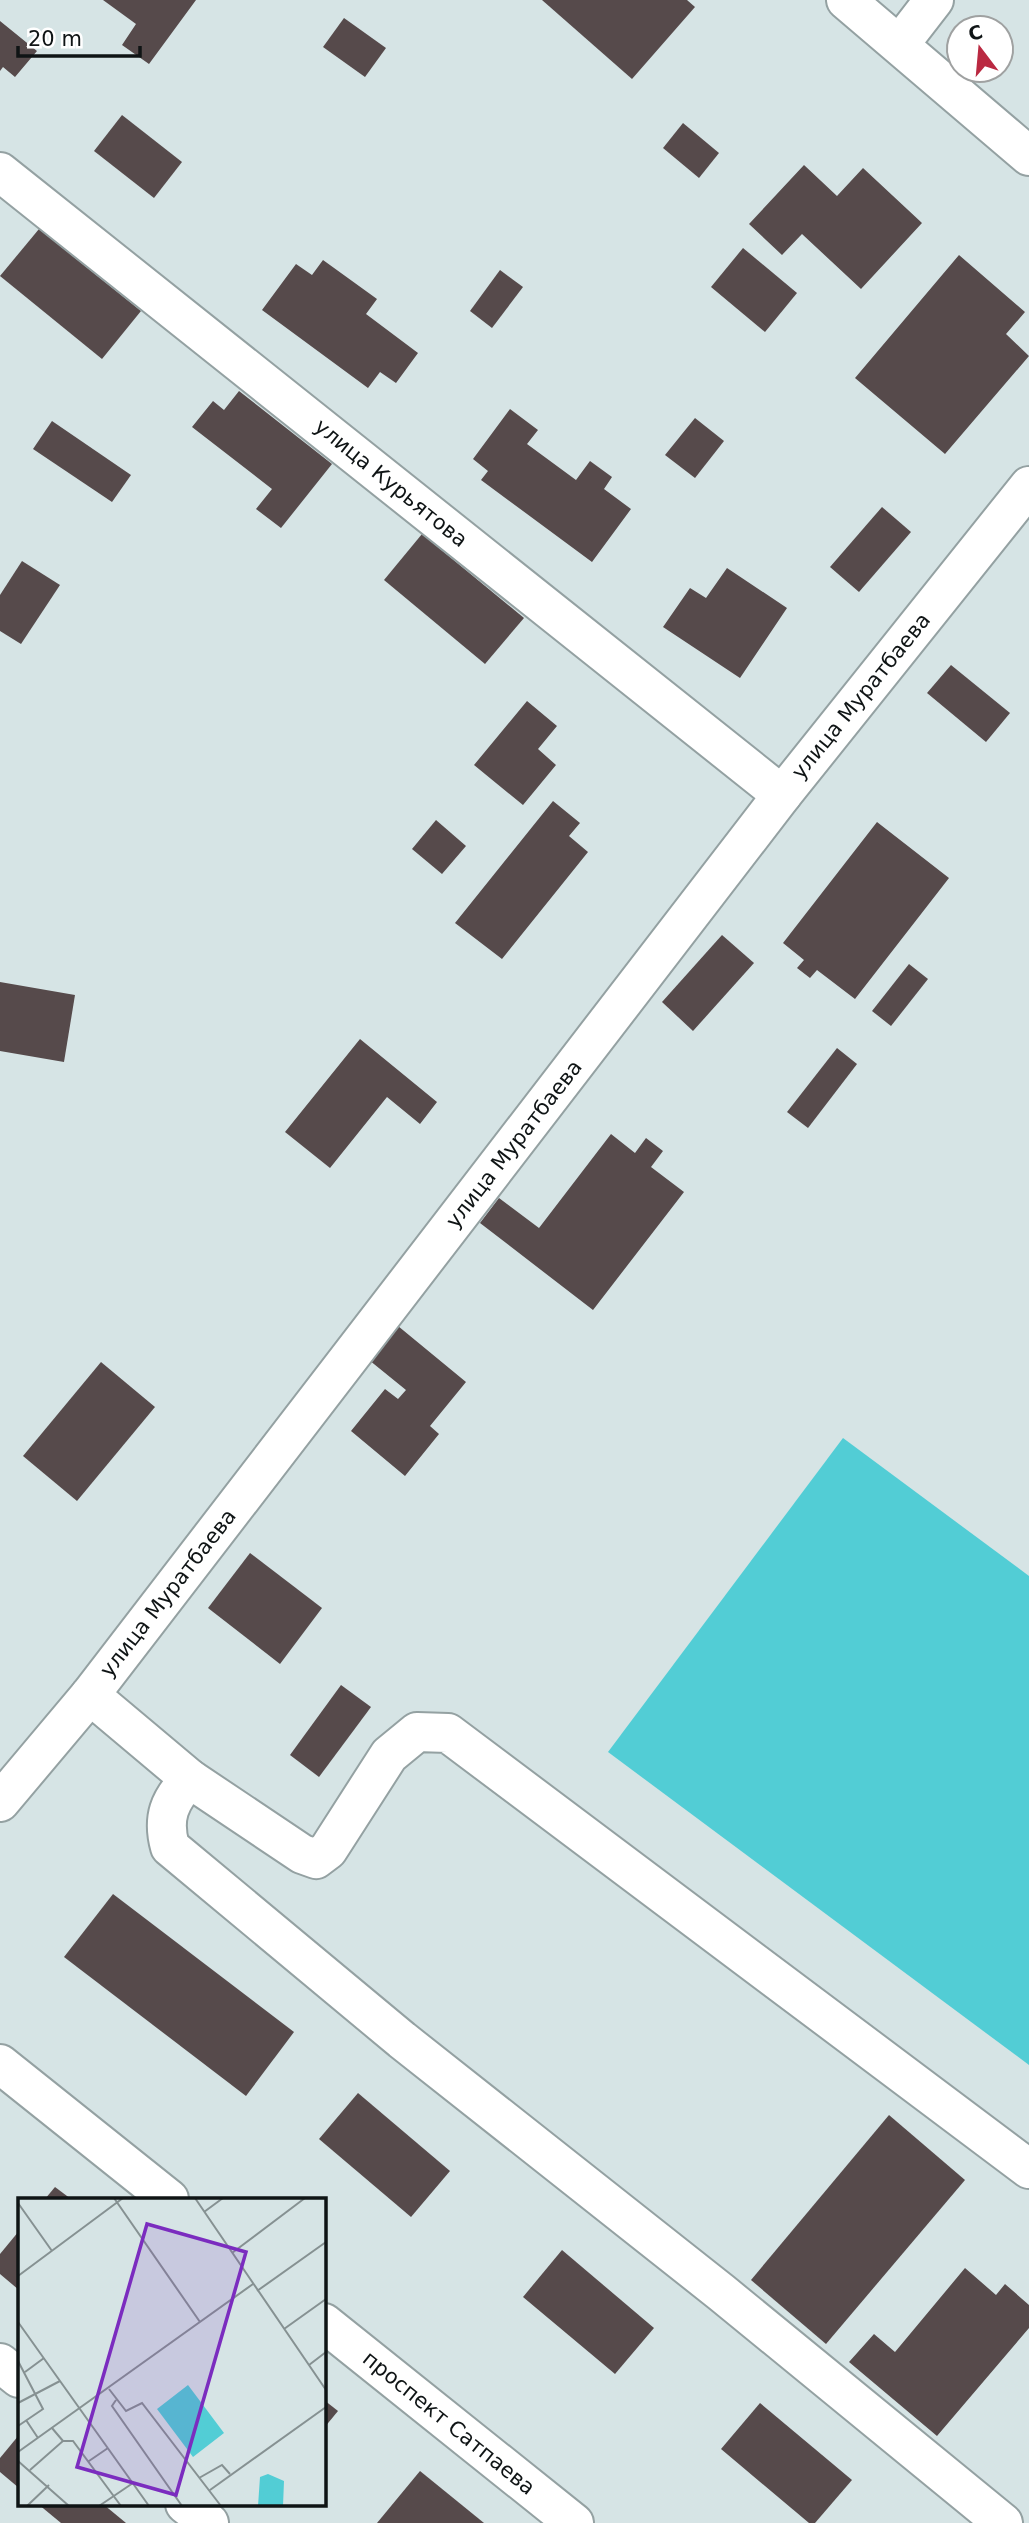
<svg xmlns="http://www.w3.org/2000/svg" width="1029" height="2523" font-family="'DejaVu Sans',sans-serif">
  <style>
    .green { fill: #52cdd5 }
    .building { fill: #564a4b }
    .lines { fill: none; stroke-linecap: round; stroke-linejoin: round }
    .street-casing { stroke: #94a1a2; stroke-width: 42 }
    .secondary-casing { stroke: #94a1a2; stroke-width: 42 }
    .street { stroke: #fff; stroke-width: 38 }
    .secondary { stroke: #fff; stroke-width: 38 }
    .labels { text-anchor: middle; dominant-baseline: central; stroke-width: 7; stroke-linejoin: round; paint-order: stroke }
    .street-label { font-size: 21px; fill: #0f1415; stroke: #fff }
    .inset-road { fill: none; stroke: #869192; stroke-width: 2 }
    .view { fill: #7b2cbf; fill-opacity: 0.15; stroke: #7b2cbf; stroke-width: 3.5 }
    .inset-edge { fill: none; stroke: #0f1415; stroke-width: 3.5 }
  </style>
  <rect width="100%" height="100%" fill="#d6e4e5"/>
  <polygon class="green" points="843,1438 1029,1576 1029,2065 608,1752"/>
  <g class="building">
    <polygon points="103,0 196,0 149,64 122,45 136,24"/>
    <polygon points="542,0 687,0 695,7 632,79"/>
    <polygon points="344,18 386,48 365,77 323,47"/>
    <polygon points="0,21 37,51 15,77 3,67 0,71"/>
    <polygon points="122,115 182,162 154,198 94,151"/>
    <polygon points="683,123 719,153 699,178 663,148"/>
    <polygon points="804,165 837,196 863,168 922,223 861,289 802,234 782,255 749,224"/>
    <polygon points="39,229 141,311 102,359 0,276"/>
    <polygon points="743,248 797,293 765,332 711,287"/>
    <polygon points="959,255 1025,312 1006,334 1029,356 945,454 855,378"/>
    <polygon points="323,260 377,299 366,314 418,353 396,383 380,372 368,388 262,310 296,264 312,275"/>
    <polygon points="500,270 523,287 492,328 470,311"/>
    <polygon points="239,391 332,464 281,528 256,509 272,489 192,427 213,401 224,410"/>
    <polygon points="510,409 538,430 527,444 576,480 590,461 612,477 604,489 631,509 592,562 481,480 488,471 473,459"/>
    <polygon points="695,418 724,441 695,478 665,455"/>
    <polygon points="52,421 131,475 112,502 33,449"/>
    <polygon points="882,507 911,532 859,592 830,567"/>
    <polygon points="422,534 524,618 485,664 384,580"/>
    <polygon points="22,561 60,585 21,644 0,631 0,595"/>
    <polygon points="727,568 787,608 740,678 663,627 690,588 706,598"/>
    <polygon points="951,665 1010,713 986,742 927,693"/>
    <polygon points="527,701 557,726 538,749 556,765 523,805 474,765"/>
    <polygon points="553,801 580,823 569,836 588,852 502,959 455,923"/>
    <polygon points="436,820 466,846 442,874 412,849"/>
    <polygon points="877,822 949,878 855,999 817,970 810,978 797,968 804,960 783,943"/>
    <polygon points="722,935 754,963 693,1031 662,1002"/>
    <polygon points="909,964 928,979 891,1026 872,1011"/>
    <polygon points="0,982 75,995 64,1062 0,1051"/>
    <polygon points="360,1039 437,1102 420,1124 387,1097 330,1168 285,1132"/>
    <polygon points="837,1048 857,1064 808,1128 787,1112"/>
    <polygon points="611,1134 635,1153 646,1138 663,1151 651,1167 684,1192 593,1310 480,1223 499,1198 539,1228"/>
    <polygon points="398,1326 466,1382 430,1426 439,1434 405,1476 351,1431 385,1389 398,1399 406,1390 369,1360"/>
    <polygon points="101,1362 155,1407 77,1501 23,1456"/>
    <polygon points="250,1553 322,1608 280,1664 208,1608"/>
    <polygon points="341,1685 371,1707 319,1777 290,1755"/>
    <polygon points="113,1894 294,2032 246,2096 64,1957"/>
    <polygon points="358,2093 450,2171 411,2217 319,2139"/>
    <polygon points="889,2115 965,2180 826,2344 751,2280"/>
    <polygon points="55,2187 71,2199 45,2199"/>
    <polygon points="19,2231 19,2290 0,2274 0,2254"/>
    <polygon points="562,2250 654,2328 615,2374 523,2297"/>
    <polygon points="965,2268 996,2295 1005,2284 1029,2305 1029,2328 937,2436 849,2362 874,2334 895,2352"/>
    <polygon points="324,2400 338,2411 324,2428"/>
    <polygon points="760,2403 852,2480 815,2523 809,2523 721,2449"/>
    <polygon points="19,2435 19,2488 0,2472 0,2458"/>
    <polygon points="420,2471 484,2523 377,2523"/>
    <polygon points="38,2504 103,2504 126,2523 61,2523"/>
  </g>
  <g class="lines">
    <g class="street-casing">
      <g id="street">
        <polyline points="846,0 1029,156"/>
        <polyline points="900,44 934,0"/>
        <polyline points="0,172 782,795"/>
        <polyline points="90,1695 190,1779 302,1854 316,1859 328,1850 389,1755 417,1732 448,1733 1029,2169"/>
        <path d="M190 1779C169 1800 162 1818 170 1847L402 2040 722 2293 1003 2523"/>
        <polyline points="0,1802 90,1695 782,795 1029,486"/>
        <polyline points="0,2363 19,2378"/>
        <polyline points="185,2504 209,2523"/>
      </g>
    </g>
    <g class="secondary-casing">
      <g id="secondary">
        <polyline points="0,2064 169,2199"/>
        <polyline points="324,2323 574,2523"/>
      </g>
    </g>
    <use href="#street" class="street"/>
    <use href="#secondary" class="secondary"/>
  </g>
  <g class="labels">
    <g class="street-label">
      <text transform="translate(391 483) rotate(39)">улица Курьятова</text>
      <text transform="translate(861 696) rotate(-51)">улица Муратбаева</text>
      <text transform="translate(514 1144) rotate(-52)">улица Муратбаева</text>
      <text transform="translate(168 1593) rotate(-52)">улица Муратбаева</text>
      <text transform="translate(449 2423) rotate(39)">проспект Сатпаева</text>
    </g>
  </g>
  <g transform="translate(18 2198)">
    <rect width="308" height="308" fill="#d6e4e5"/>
    <path d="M170 187 206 235 175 259 139 211ZM250 276 266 283 265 308H240L242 279Z" fill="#52cdd5"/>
    <path class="inset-road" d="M96 0 182 124M177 0 308 192M0 5 34 53M186 14 205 0M214 55 287 0M0 78 105 0M239 93 308 44M0 124 131 308M266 131 308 101M0 163 25 211 0 228M291 167 308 154M7 174 26 160M91 191 108 213 124 205 203 308M98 202 94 208 164 308M0 205 42 183M8 222 20 240M45 243H55L103 308M0 254 235 86M0 263 51 308M71 263 90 250M12 272 45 243 34 230M181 280 204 267 212 276M192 292 308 209M9 308 31 287M81 308 115 285"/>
    <path class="view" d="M129 26 228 54 158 297 59 269Z"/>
    <rect width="308" height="308" class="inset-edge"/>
  </g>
  <g transform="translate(980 49) rotate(344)"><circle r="33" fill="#ffffff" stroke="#9fa1a1" stroke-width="2"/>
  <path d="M0-5L12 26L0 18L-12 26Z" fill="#ba2941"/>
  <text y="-10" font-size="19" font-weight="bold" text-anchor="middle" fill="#0f1415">С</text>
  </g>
  <path d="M18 46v10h122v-10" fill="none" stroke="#0f1415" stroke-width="3.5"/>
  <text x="28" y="46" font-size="21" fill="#0f1415" stroke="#ffffff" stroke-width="5" paint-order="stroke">20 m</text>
</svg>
